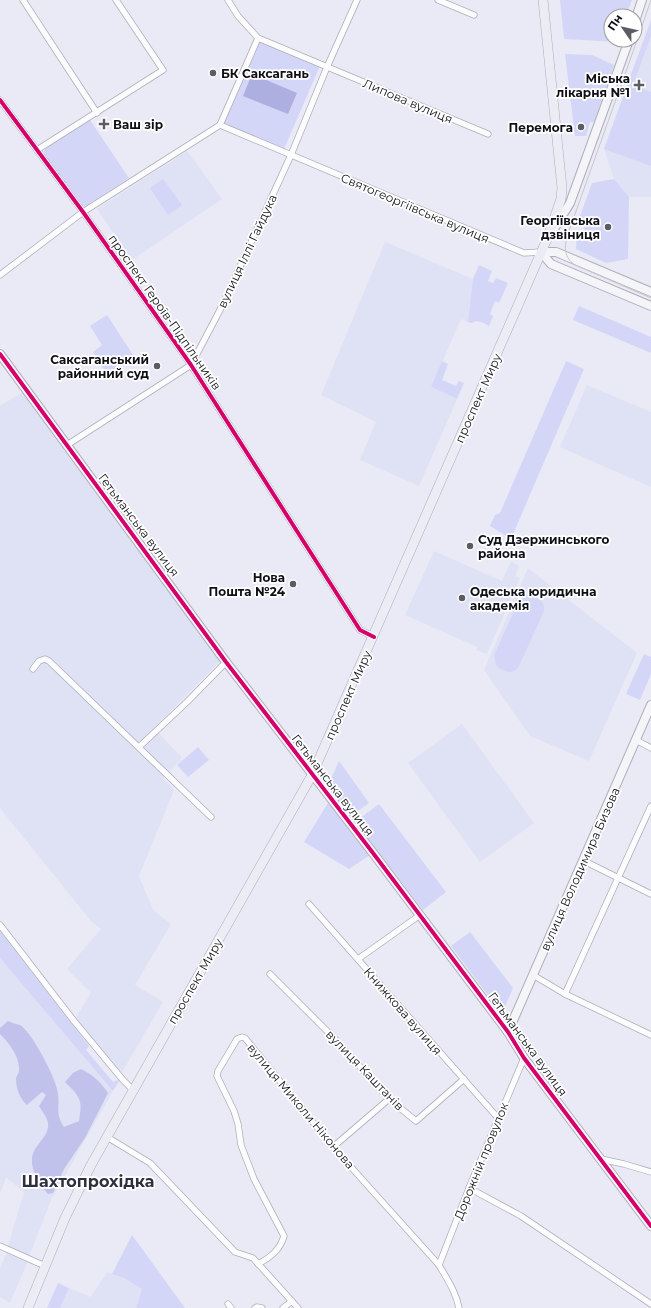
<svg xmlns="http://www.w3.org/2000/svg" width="651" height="1308" font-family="Montserrat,sans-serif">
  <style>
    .built { fill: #dfe1f5 }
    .green { fill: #d4d6f7 }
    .forest { fill: #c1c2ec }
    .water { fill: #aeafe1 }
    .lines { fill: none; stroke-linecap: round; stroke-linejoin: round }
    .street-casing { stroke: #aeafb7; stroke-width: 7 }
    .secondary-casing { stroke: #aeafb7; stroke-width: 10 }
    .primary-casing { stroke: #acadbd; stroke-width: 10 }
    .street { stroke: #fcfcfe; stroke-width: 5.5 }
    .secondary { stroke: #f4f4f9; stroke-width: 8 }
    .primary { stroke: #ecedf4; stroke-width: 9 }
    .tram { stroke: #c7c7cb; stroke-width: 1 }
    .cycleway-casing { stroke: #fff; stroke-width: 6 }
    .cycleway { stroke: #d6006c; stroke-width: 4 }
    .poi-dot { fill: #5c5c65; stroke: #fff; stroke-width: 1.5 }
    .labels { text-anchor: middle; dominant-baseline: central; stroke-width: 3.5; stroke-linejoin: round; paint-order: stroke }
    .poi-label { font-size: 12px; font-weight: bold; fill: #0f1017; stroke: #fff; text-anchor: end }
    .street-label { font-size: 12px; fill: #0f1017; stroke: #fff }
    .district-label { font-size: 16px; font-weight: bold; fill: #2e2f3f; stroke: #fff }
  </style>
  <rect width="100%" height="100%" fill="#eaeaf6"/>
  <g class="built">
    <polygon points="651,20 651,197 629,197 614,179 604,149"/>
    <polygon points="187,151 222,199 132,260 97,209"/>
    <polygon points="385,242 473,279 468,322 461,319 431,387 457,399 419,486 360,460 376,422 321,395"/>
    <polygon points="587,385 651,412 651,487 560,447"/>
    <polygon points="26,390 223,658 154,728 182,758 163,778 174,790 139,876 153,910 171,924 135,985 163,1002 122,1072 75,1019 91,993 67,969 101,929 91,921 0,808 0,406"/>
    <polygon points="434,551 502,581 511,561 519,566 515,576 520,578 487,654 476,650 477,647 405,615"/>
    <polygon points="528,568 637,653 589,761 530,736 484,670"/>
    <polygon points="462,724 534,823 480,862 408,763"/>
    <polygon points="0,958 113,1091 52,1198 29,1256 8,1246 24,1192 6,1177 1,1192 0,1191"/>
    <polygon points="7,1252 28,1261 10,1303 0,1297 0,1268"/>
    <polygon points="107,1272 124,1278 142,1289 136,1308 60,1308 69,1288 91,1297"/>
  </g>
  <g class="green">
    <polygon points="560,0 632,0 626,16 611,16 611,40 618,40 618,42 564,39"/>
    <polygon points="651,20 651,36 633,85 651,92 651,166 604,149"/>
    <polygon points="259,40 320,66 284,149 223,123"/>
    <polygon points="565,54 592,55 614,65 594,122 590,122 586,136 575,136"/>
    <polygon points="90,120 129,178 84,207 44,155 44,151 47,147"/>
    <polygon points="163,179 182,205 168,215 150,188"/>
    <polygon points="614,179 629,197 628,259 606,263 576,249 577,233 584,232 585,219 579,219 592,183"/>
    <path d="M479 265 492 271 488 281 493 283 496 278 508 283 499 303 495 301 490 314 493 316 489 326C483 323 478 319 472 323L468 322 473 279Z"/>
    <polygon points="579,306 651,337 651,353 573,320"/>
    <polygon points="107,315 135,358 108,376 93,352 102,345 90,326"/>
    <polygon points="442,361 448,364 442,380 456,386 459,381 464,383 457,399 431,387"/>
    <polygon points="566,361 584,369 511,539 490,526 495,515 500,513"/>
    <path d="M526 595C536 595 545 600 544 611L519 666C513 676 503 672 496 665L494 655 517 605 520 600Z"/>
    <polygon points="644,654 651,657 651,674 640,700 626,694"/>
    <polygon points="198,747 209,760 188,777 177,765"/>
    <polygon points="339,761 369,803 351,816 328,786"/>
    <polygon points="331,798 373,853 349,869 304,842"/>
    <polygon points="379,804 446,892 423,910 355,822"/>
    <polygon points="0,931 89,1046 86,1050 113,1082 118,1080 119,1081 113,1091 0,958"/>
    <polygon points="470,932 513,988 505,1007 502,1008 495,1005 451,946"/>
    <polygon points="132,1235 185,1308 136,1308 142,1289 124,1278 112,1274"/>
    <polygon points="58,1283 69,1288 60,1308 47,1308"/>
  </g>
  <path class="forest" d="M8 1021C12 1023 16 1024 20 1025 32 1032 57 1080 58 1094 60 1109 55 1113 64 1127L79 1121C83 1099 80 1097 65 1082L73 1073 81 1069C94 1076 100 1081 108 1093L85 1138 64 1169 53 1193 48 1194C39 1184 27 1165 34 1151 39 1142 50 1133 48 1123 47 1117 42 1111 39 1106L46 1095 42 1092 27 1105C20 1099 16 1089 16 1079 16 1076 19 1074 19 1070 20 1057 9 1043 0 1034V1028Z"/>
  <polygon class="water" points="252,74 297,93 288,114 243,96"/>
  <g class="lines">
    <g class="street-casing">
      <g id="street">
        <polyline points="23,0 97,113"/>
        <polyline points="228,0 238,16 258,38 488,134"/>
        <polyline points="438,0 474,15"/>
        <polyline points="0,100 83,212 191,365 360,630 374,637"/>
        <polyline points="220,125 524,253 541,252"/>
        <polyline points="220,125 258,38"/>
        <polyline points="37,150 163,70 116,0"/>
        <polyline points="0,275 83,212 220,125"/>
        <polyline points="67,445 191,365 220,310 291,155 327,67 357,0"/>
        <polyline points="33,669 39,661 45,659 49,661 211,817"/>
        <polyline points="636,740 651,748"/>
        <polyline points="139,747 188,701 226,662"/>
        <polyline points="584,861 651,894"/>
        <polyline points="309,904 498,1118"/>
        <polyline points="0,925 74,1021 123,1080 133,1090"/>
        <polyline points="358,959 420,915"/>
        <polyline points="270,974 337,1041 389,1099 416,1121 464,1079"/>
        <polyline points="533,975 565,994 651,1035"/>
        <polyline points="565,994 651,806"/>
        <polyline points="107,1137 150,1163 235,1252 253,1258 298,1308"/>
        <polyline points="333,1147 389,1099"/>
        <polyline points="601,1159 624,1164 651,1172"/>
        <polyline points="469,1188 521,1216 651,1304"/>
        <polyline points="0,1246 45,1266"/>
        <path d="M258 1264C271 1257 280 1250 284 1236L254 1179 241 1145 238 1124 234 1111 217 1076 218 1071 237 1039 242 1037 245 1038 333 1147 439 1265C447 1279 456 1292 459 1308"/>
        <polyline points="439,1265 469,1188 524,1058"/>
        <polyline points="228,1304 231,1308"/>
        <polyline points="255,1308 257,1307 262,1308"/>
        <polyline points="283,1308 292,1301"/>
      </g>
    </g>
    <g class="secondary-casing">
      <g id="secondary">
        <polyline points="635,21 642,0"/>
        <polyline points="552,232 570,203 629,40"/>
        <polyline points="541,252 551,264 651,306"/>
        <polyline points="541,252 556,252 651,292"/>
        <polyline points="0,354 226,662 373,853 508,1032 524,1058 651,1226"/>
        <polyline points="508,1032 651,705"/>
      </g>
    </g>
    <g class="primary-casing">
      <polyline id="primary" points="28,1308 65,1218 91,1165 312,775 547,239 561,199 562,188 543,0"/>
    </g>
    <use href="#street" class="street"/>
    <use href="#secondary" class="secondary"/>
    <use href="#primary" class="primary"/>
    <path class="tram" d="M651 0 629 63 570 228C565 241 561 256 575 265L651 298"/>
    <g class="cycleway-casing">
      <g id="cycleway">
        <polyline points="0,100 83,212 191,365 360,630 374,637"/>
        <polyline points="0,354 226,662 373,853 508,1032 524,1058 651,1226"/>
      </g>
    </g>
    <use href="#cycleway" class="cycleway"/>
  </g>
  <g class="poi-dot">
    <circle cx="213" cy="73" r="4"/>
    <path d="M637 79h4v4h4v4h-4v4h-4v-4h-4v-4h4z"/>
    <path d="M102 118h4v4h4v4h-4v4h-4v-4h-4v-4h4z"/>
    <circle cx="581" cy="127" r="4"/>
    <circle cx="608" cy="227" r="4"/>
    <circle cx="157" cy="366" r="4"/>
    <circle cx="470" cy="546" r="4"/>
    <circle cx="293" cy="584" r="4"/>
    <circle cx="462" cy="598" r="4"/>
  </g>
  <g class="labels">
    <g class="poi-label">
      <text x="221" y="73" text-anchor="start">БК Саксагань</text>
      <text x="630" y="78">Міська<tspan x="630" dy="14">лікарня №1</tspan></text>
      <text x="113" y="124" text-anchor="start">Ваш зір</text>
      <text x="573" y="127">Перемога</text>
      <text x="600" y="220">Георгіївська<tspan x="600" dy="14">дзвіниця</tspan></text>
      <text x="149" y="359">Саксаганський<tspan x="149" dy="14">районний суд</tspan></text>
      <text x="478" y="539" text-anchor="start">Суд Дзержинського<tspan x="478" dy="14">района</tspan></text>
      <text x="285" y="577">Нова<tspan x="285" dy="14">Пошта №24</tspan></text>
      <text x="470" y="591" text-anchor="start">Одеська юридична<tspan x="470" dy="14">академія</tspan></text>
    </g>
    <g class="street-label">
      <text transform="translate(408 101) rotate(23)">Липова вулиця</text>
      <text transform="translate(415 208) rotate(23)">Святогеоргіївська вулиця</text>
      <text transform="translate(247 251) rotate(-65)">вулиця Іллі Гайдука</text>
      <text transform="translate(165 312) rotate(55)">проспект Героїв-Підпільників</text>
      <text transform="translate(478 398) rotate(-66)">проспект Миру</text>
      <text transform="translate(139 525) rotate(53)">Гетьманська вулиця</text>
      <text transform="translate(348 695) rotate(-66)">проспект Миру</text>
      <text transform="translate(333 785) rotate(52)">Гетьманська вулиця</text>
      <text transform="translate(580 869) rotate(-66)">вулиця Володимира Бизова</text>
      <text transform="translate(195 981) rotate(-60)">проспект Миру</text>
      <text transform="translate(403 1011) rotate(49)">Книжкова вулиця</text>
      <text transform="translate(528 1044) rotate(54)">Гетьманська вулиця</text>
      <text transform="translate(365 1070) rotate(46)">вулиця Каштанів</text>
      <text transform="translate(301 1106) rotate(50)">вулиця Миколи Ніконова</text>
      <text transform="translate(481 1161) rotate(-68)">Дорожній провулок</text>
    </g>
    <g class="district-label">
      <text x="88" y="1181">Шахтопрохідка</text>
    </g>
  </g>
  <g transform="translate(623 28) rotate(304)"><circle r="19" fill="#ffffff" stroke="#9f9fa2"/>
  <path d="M0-3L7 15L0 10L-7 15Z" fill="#5c5c65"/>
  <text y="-6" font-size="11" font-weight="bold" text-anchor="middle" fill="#0f1017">Пн</text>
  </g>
</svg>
